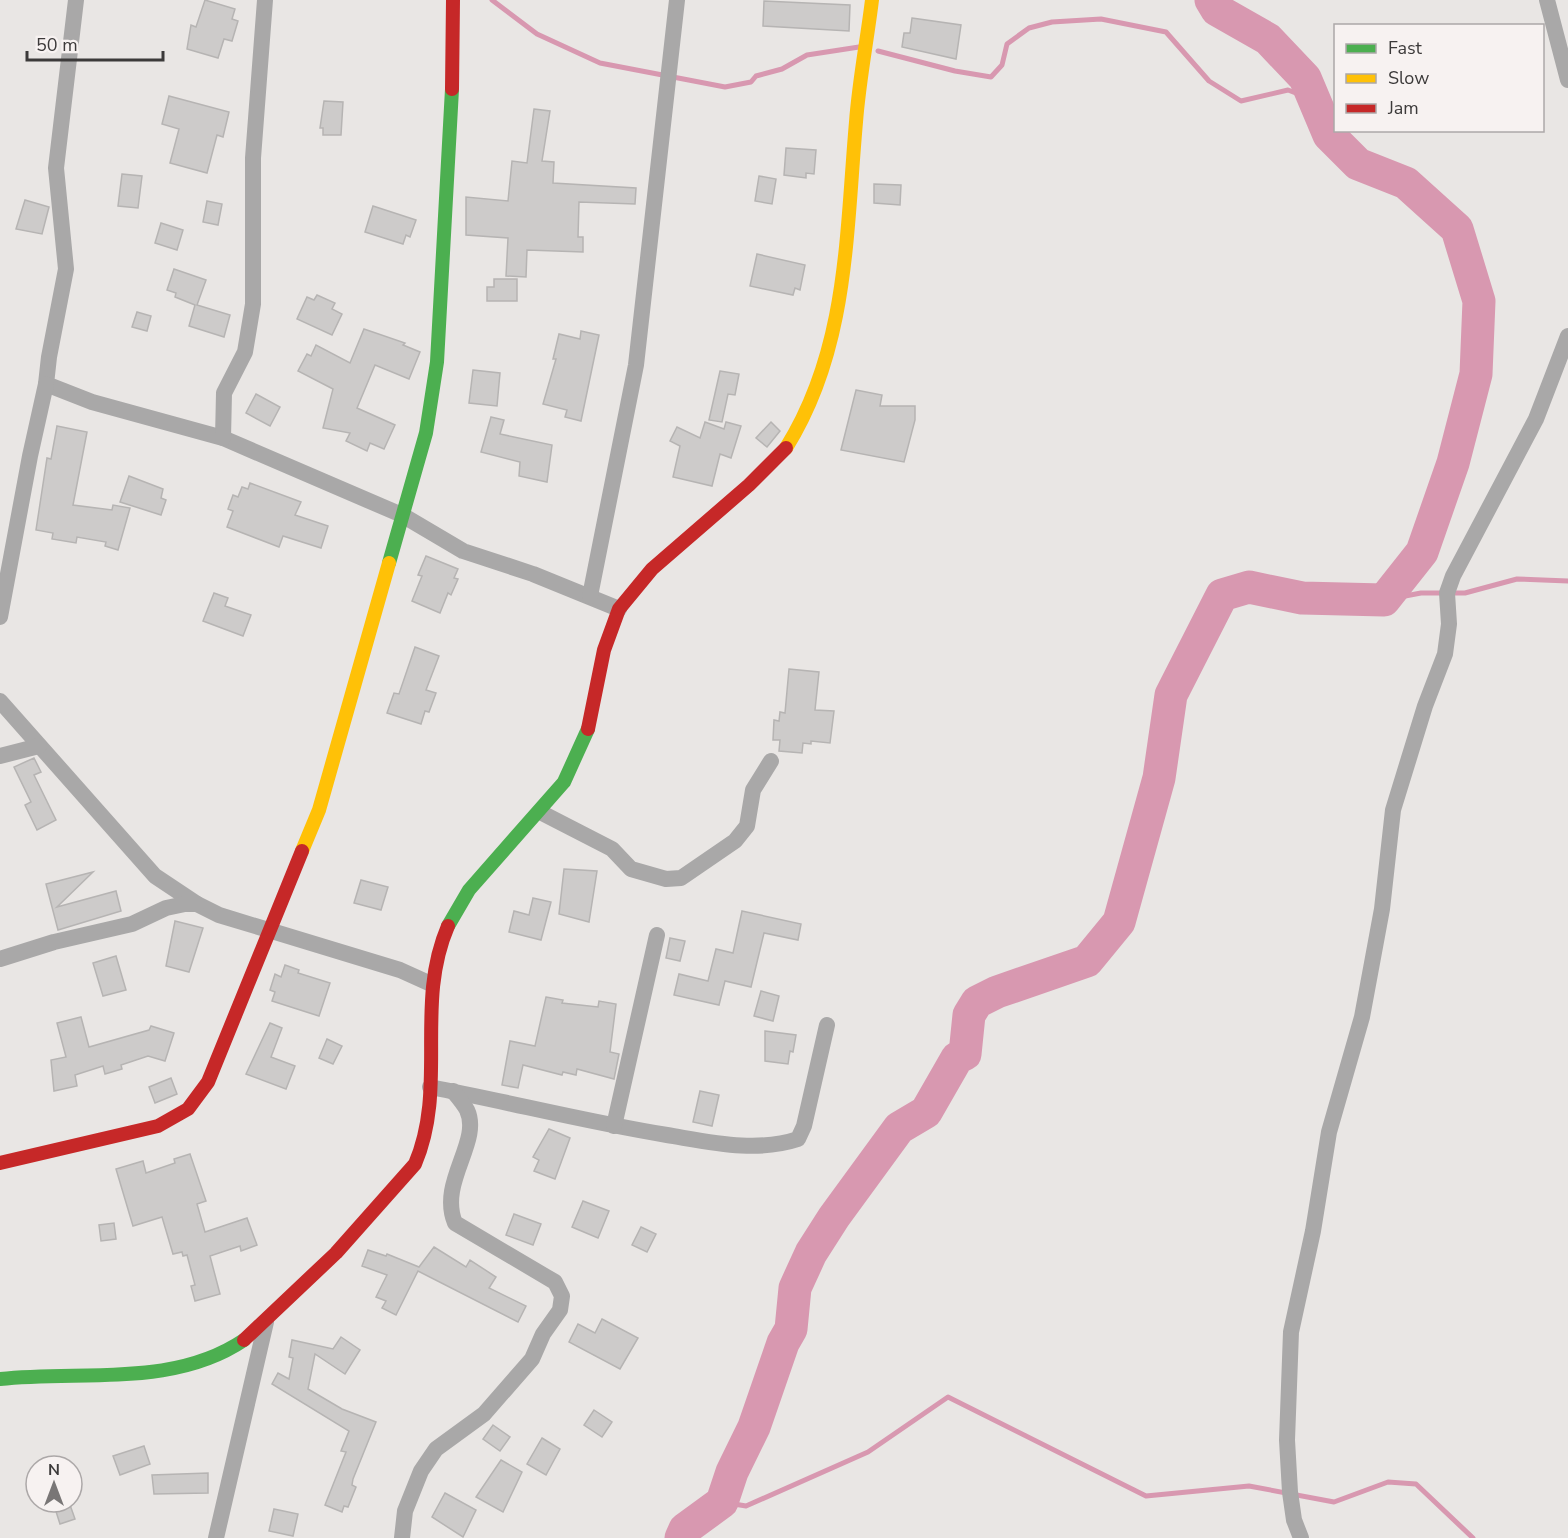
<svg xmlns="http://www.w3.org/2000/svg" width="1568" height="1538" font-family="'Nunito Sans',sans-serif">
  <style>
    .lines { fill: none; stroke-linecap: round; stroke-linejoin: round }
    .stream { stroke: #d898b0; stroke-width: 5 }
    .river { stroke: #d898b0; stroke-width: 33 }
    .building { fill: #cdcbca; stroke: #b6b4b3; stroke-width: 1.5 }
    .street { stroke: #a9a8a8; stroke-width: 16 }
    .fast { stroke: #4caf50; stroke-width: 14 }
    .slow { stroke: #ffc107; stroke-width: 14 }
    .jam { stroke: #c62828; stroke-width: 14 }
  </style>
  <rect width="100%" height="100%" fill="#e9e6e4"/>
  <g class="lines">
    <g class="stream">
      <polyline points="492,0 537,34 600,63 725,87 751,82 756,76 782,69 807,55 859,47"/>
      <polyline points="878,51 955,71 991,77 1002,65 1007,44 1029,28 1052,22 1101,19 1166,32 1209,81 1241,101 1288,90 1314,100"/>
      <polyline points="1384,600 1421,593 1465,593 1517,579 1568,581"/>
      <polyline points="722,1502 746,1506 868,1452 948,1397 1146,1496 1249,1486 1334,1502 1388,1482 1416,1484 1473,1538"/>
    </g>
    <polyline class="river" points="681,1538 685,1529 722,1502 732,1472 754,1427 783,1343 791,1329 795,1288 811,1253 834,1217 899,1128 926,1112 957,1058 965,1054 969,1015 977,1002 997,992 1087,961 1119,922 1159,778 1171,695 1222,595 1249,587 1302,598 1384,600 1422,552 1453,463 1476,374 1479,301 1457,229 1406,183 1358,164 1329,135 1305,78 1268,39 1217,10 1211,0"/>
  </g>
  <g class="building">
    <polygon points="205,0 235,9 232,19 238,21 232,41 224,39 218,58 187,49 191,25 196,27"/>
    <polygon points="764,1 850,5 849,31 763,26"/>
    <polygon points="912,18 961,25 956,59 902,47 904,33 910,33"/>
    <polygon points="169,96 229,112 223,137 217,135 207,173 170,163 179,129 162,124"/>
    <polygon points="324,101 343,102 341,135 323,135 323,128 320,128"/>
    <polygon points="534,109 550,111 542,161 554,162 553,183 636,188 635,204 579,202 578,237 583,237 583,252 527,250 526,277 506,276 508,238 466,235 466,197 508,201 512,161 527,163"/>
    <polygon points="786,148 816,150 814,174 806,173 806,178 784,175"/>
    <polygon points="122,174 142,176 138,208 118,206"/>
    <polygon points="759,176 776,179 772,204 755,201"/>
    <polygon points="874,184 901,185 900,205 874,203"/>
    <polygon points="25,200 49,207 42,234 16,229"/>
    <polygon points="207,201 222,204 218,225 203,222"/>
    <polygon points="373,206 416,220 410,237 406,235 403,244 365,232"/>
    <polygon points="161,223 183,230 177,250 155,243"/>
    <polygon points="757,254 805,265 800,290 795,288 793,295 750,286"/>
    <polygon points="174,269 206,280 197,305 230,315 224,337 189,326 195,305 175,297 176,293 167,290"/>
    <polygon points="494,279 517,279 517,301 487,301 487,287 494,287"/>
    <polygon points="317,295 335,303 332,309 342,314 332,335 297,319 307,297 314,300"/>
    <polygon points="137,312 151,316 147,331 132,327"/>
    <polygon points="364,329 405,343 403,345 420,352 409,379 375,365 357,408 395,425 384,449 370,443 367,451 346,441 350,433 323,428 333,389 298,371 307,354 311,356 316,345 350,363"/>
    <polygon points="581,331 599,335 581,421 565,417 567,410 543,404 556,359 553,359 559,334 580,339"/>
    <polygon points="473,370 500,373 497,406 469,403"/>
    <polygon points="720,371 739,374 735,395 728,394 722,422 709,420"/>
    <polygon points="856,390 882,395 880,406 915,406 915,420 904,462 841,450"/>
    <polygon points="256,394 280,407 270,426 246,413"/>
    <polygon points="491,417 504,420 500,434 552,445 547,482 519,476 520,462 481,452"/>
    <polygon points="705,422 724,429 726,422 741,426 731,458 720,454 712,486 673,477 680,446 670,441 677,427 700,438"/>
    <polygon points="771,422 780,431 767,447 756,438"/>
    <polygon points="57,426 87,432 73,505 112,510 113,505 130,508 118,550 105,546 106,542 77,537 76,543 52,539 53,533 36,530 47,458 51,459"/>
    <polygon points="129,476 163,489 161,498 166,500 161,515 120,502"/>
    <polygon points="250,483 301,502 295,515 328,526 321,548 283,536 279,547 227,527 233,511 228,509 233,495 238,497 242,487 248,489"/>
    <polygon points="426,556 458,569 454,578 458,579 451,595 448,593 440,613 412,601 422,576 418,575"/>
    <polygon points="214,593 228,598 225,606 251,615 243,636 203,621"/>
    <polygon points="415,647 439,656 426,690 436,693 429,712 425,711 421,724 387,713 394,693 399,694"/>
    <polygon points="789,669 819,672 815,710 834,711 830,743 811,741 811,744 803,743 802,753 779,751 780,740 773,740 774,720 779,721 780,712 785,713"/>
    <polygon points="34,758 41,772 34,775 56,820 37,830 25,805 31,802 14,767"/>
    <polygon points="564,869 597,871 589,922 559,914"/>
    <polygon points="93,872 57,907 116,891 121,911 58,930 46,884"/>
    <polygon points="361,880 388,887 381,910 354,903"/>
    <polygon points="533,898 551,902 541,940 509,932 514,911 529,915"/>
    <polygon points="742,911 801,924 798,940 764,933 751,987 725,981 719,1005 674,995 679,974 708,981 716,949 733,953"/>
    <polygon points="175,921 203,928 189,972 166,966"/>
    <polygon points="670,938 685,941 680,961 666,958"/>
    <polygon points="116,956 126,990 103,996 93,963"/>
    <polygon points="285,965 299,970 298,973 330,983 319,1016 272,1001 275,992 270,990 275,974 281,977"/>
    <polygon points="761,991 779,996 773,1021 754,1016"/>
    <polygon points="546,997 563,1000 562,1003 598,1007 599,1001 616,1004 610,1052 619,1054 614,1079 577,1069 576,1075 563,1072 562,1075 523,1065 518,1088 502,1085 510,1041 535,1046"/>
    <polygon points="81,1017 89,1047 149,1030 151,1026 174,1033 165,1061 148,1056 121,1065 122,1069 105,1074 103,1066 75,1075 77,1086 54,1091 51,1060 66,1057 57,1023"/>
    <polygon points="270,1023 282,1028 271,1057 295,1066 286,1089 246,1074"/>
    <polygon points="765,1031 796,1035 793,1052 790,1051 788,1064 765,1061"/>
    <polygon points="327,1039 342,1046 333,1064 319,1058"/>
    <polygon points="171,1078 177,1094 155,1103 149,1087"/>
    <polygon points="700,1091 719,1095 712,1126 693,1122"/>
    <polygon points="549,1129 570,1138 555,1179 534,1171 539,1160 533,1157"/>
    <polygon points="190,1154 206,1201 197,1204 205,1232 247,1218 257,1245 241,1251 240,1246 210,1256 220,1294 195,1301 191,1286 195,1285 187,1255 183,1256 182,1252 173,1254 162,1217 133,1226 116,1169 143,1161 146,1173 175,1163 174,1159"/>
    <polygon points="583,1201 609,1211 598,1238 572,1227"/>
    <polygon points="514,1214 541,1224 533,1245 506,1235"/>
    <polygon points="114,1223 116,1239 101,1241 99,1225"/>
    <polygon points="641,1227 656,1234 647,1252 632,1245"/>
    <polygon points="434,1247 466,1267 470,1260 496,1277 489,1288 526,1306 518,1322 418,1271 396,1315 382,1308 386,1301 376,1297 387,1275 362,1266 368,1250 386,1256 387,1254 419,1267"/>
    <polygon points="602,1319 638,1338 620,1369 569,1342 578,1324 595,1333"/>
    <polygon points="341,1337 360,1350 345,1374 315,1354 308,1389 342,1409 376,1422 353,1479 352,1485 356,1487 348,1507 344,1506 342,1512 325,1505 346,1452 341,1451 349,1431 272,1384 278,1373 289,1379 293,1358 289,1357 292,1340 333,1349"/>
    <polygon points="594,1410 612,1422 602,1437 584,1425"/>
    <polygon points="493,1425 510,1437 500,1451 483,1439"/>
    <polygon points="542,1438 560,1449 546,1475 527,1464"/>
    <polygon points="144,1446 150,1464 120,1475 113,1456"/>
    <polygon points="501,1460 522,1472 503,1512 476,1497"/>
    <polygon points="208,1473 208,1493 154,1494 152,1475"/>
    <polygon points="445,1493 476,1510 463,1537 432,1517"/>
    <polygon points="53,1502 69,1502 75,1519 60,1524"/>
    <polygon points="274,1509 298,1514 293,1536 269,1531"/>
  </g>
  <g class="lines">
    <g class="street">
      <polyline points="76,0 56,168 66,269 49,357 46,384 92,402 223,438 402,515 463,551 533,574 619,609"/>
      <polyline points="1547,0 1568,80"/>
      <polyline points="223,438 224,393 245,352 253,304 253,158 265,0"/>
      <polyline points="590,596 636,365 677,0"/>
      <polyline points="0,617 30,456 46,384"/>
      <polyline points="0,701 155,876 197,904 219,915 400,970 431,984"/>
      <polyline points="0,756 39,746"/>
      <polyline points="540,812 612,849 631,869 666,879 681,878 735,841 747,826 753,790 771,761"/>
      <polyline points="0,959 54,942 132,924 166,908 185,904 197,904"/>
      <path d="M430 1087C509 1102 587 1122 667 1135 710 1142 756 1153 798 1139L804 1126 827 1025"/>
      <polyline points="614,1126 657,935"/>
      <polyline points="216,1538 266,1322"/>
      <path d="M402 1538 405 1511 421 1471 436 1449 484 1414 532 1359 543 1334 560 1310 562 1296 555 1282 455 1223C438 1182 482 1142 467 1110 464 1104 458 1097 453 1091"/>
      <polyline points="1301,1538 1294,1520 1290,1492 1287,1440 1291,1332 1313,1231 1329,1132 1362,1017 1382,909 1393,810 1425,706 1445,654 1449,624 1447,593 1453,576 1536,419 1568,336"/>
    </g>
    <g class="fast">
      <polyline points="389,563 426,433 437,362 452,89"/>
      <polyline points="448,926 469,890 564,782 588,729"/>
      <path d="M0 1379C82 1370 173 1388 244 1340"/>
    </g>
    <g class="slow">
      <path d="M786 448C848 349 846 235 856 122 859 81 867 41 872 0"/>
      <polyline points="302,851 319,810 389,563"/>
    </g>
    <g class="jam">
      <polyline points="452,89 453,0"/>
      <polyline points="588,729 604,650 619,609 652,569 749,485 786,448"/>
      <polyline points="0,1163 158,1126 188,1109 208,1082 302,851"/>
      <path d="M244 1340 336 1253 415 1164C448 1087 414 1005 448 926"/>
    </g>
  </g>
  <rect x="1334" y="24" width="210" height="108" fill="#f7f2f1" stroke="#aca8a8" stroke-width="1.5"/>
  <rect x="1346" y="44" width="30" height="9" fill="#4caf50" stroke="#aca8a8" stroke-width="1.5"/>
  <text x="1388" y="54" font-size="18" fill="#3c3a3a">Fast</text>
  <rect x="1346" y="74" width="30" height="9" fill="#ffc107" stroke="#aca8a8" stroke-width="1.5"/>
  <text x="1388" y="84" font-size="18" fill="#3c3a3a">Slow</text>
  <rect x="1346" y="104" width="30" height="9" fill="#c62828" stroke="#aca8a8" stroke-width="1.5"/>
  <text x="1388" y="114" font-size="18" fill="#3c3a3a">Jam</text>
  <g transform="translate(54 1484)"><circle r="28" fill="#f7f2f1" stroke="#aca8a8" stroke-width="1.5"/>
  <path d="M0-4.5L10 22L0 15L-10 22Z" fill="#797676"/>
  <text y="-9" font-size="16" font-weight="bold" text-anchor="middle" fill="#3c3a3a">N</text>
  </g>
  <path d="M27 51v9h136v-9" fill="none" stroke="#3c3a3a" stroke-width="3"/>
  <text x="36" y="51" font-size="18" fill="#3c3a3a" stroke="#f7f2f1" stroke-width="4.5" paint-order="stroke">50 m</text>
</svg>
